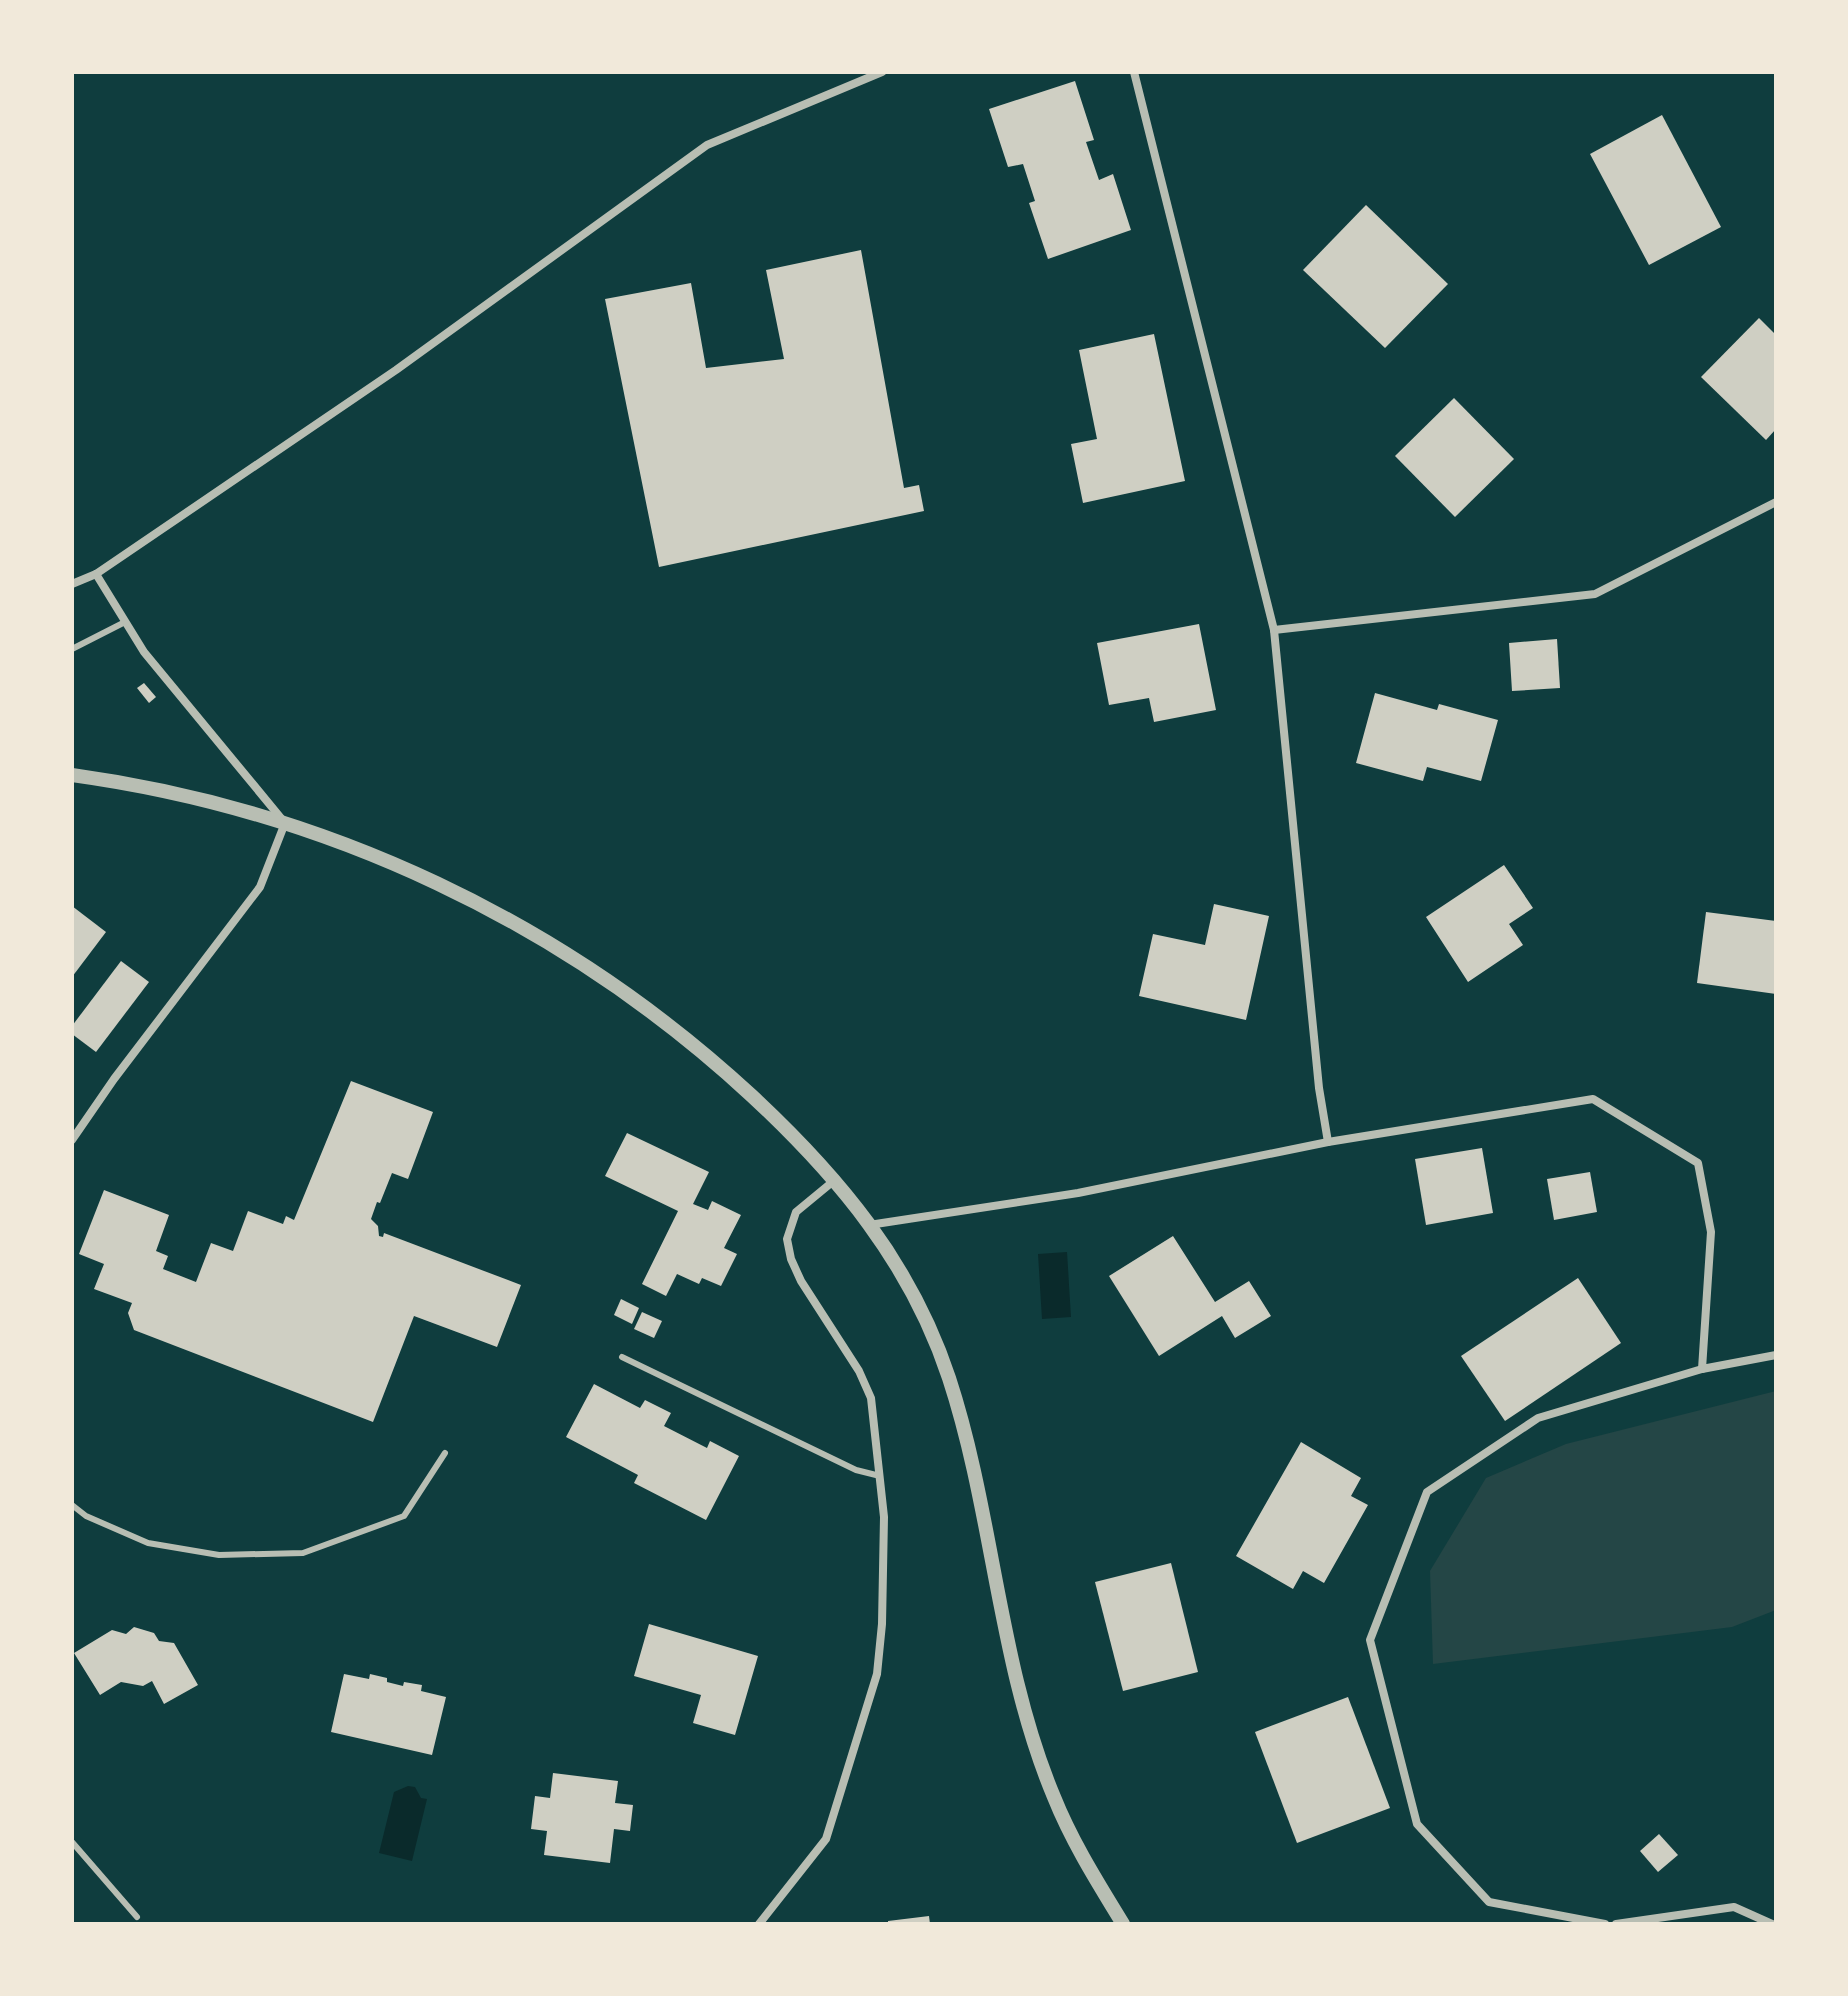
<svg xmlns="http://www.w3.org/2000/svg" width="1848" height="1996" font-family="Lato,sans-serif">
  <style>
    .green { fill: #244646 }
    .water { fill: #0a2a2b }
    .building { fill: #cfcfc3 }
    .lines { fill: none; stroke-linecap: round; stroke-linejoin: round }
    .service { stroke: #b8beb3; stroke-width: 6 }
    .minor { stroke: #b8beb3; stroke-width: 8 }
    .tertiary { stroke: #b8beb3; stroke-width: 14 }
  </style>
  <rect width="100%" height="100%" fill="#0f3d3e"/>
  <polygon class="green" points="1776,1391 1776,1610 1732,1627 1433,1664 1430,1571 1486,1478 1566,1444"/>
  <g class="water">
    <polygon points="1067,1252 1071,1317 1042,1319 1038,1254"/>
    <polygon points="408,1786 415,1787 421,1798 427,1799 412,1861 379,1853 394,1792"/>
  </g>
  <g class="building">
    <polygon points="1075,81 1094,140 1086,142 1099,180 1113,174 1131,230 1048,259 1029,203 1035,201 1023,164 1008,167 989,109"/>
    <polygon points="1662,115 1721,227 1649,265 1590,154"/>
    <polygon points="1366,205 1448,284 1385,348 1303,270"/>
    <polygon points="861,250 904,488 919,485 924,511 659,567 605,299 691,283 706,368 784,359 766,270"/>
    <polygon points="1759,318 1776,335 1776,429 1766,440 1701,377"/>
    <polygon points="1154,334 1185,481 1083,503 1071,444 1097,439 1079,350"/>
    <polygon points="1454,398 1514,459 1455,517 1395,456"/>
    <polygon points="1199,624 1216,710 1154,722 1149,698 1109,705 1097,643"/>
    <polygon points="1557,639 1560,688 1512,691 1509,643"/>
    <polygon points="144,683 156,697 149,703 137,688"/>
    <polygon points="1375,693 1437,710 1439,704 1498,720 1481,781 1427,767 1423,781 1356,763"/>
    <polygon points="1504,865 1533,908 1509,924 1523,945 1468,982 1426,917"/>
    <polygon points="1214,904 1269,916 1246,1020 1139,996 1153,934 1205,945"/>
    <polygon points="72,906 106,932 72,977"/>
    <polygon points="1706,912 1776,921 1776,994 1697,983"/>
    <polygon points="121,961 149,982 96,1052 72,1034 72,1026"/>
    <polygon points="351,1081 433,1112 408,1179 392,1173 380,1203 377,1202 371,1219 378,1226 379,1236 383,1237 384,1233 521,1285 497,1347 414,1316 373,1422 134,1330 128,1313 132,1303 94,1289 104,1264 79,1254 104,1190 169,1215 156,1251 168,1256 163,1269 196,1282 211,1243 233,1251 248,1211 283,1224 286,1216 294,1220"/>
    <polygon points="627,1133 709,1172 693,1204 708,1210 712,1201 741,1215 724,1248 737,1254 721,1286 702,1278 699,1284 677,1274 666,1296 642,1284 678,1211 605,1176"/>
    <polygon points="1482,1148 1493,1213 1426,1225 1415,1159"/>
    <polygon points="1590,1172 1597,1212 1554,1220 1547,1179"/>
    <polygon points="1173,1236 1215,1302 1249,1281 1271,1316 1235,1338 1222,1316 1159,1356 1109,1276"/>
    <polygon points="1578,1278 1621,1343 1505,1421 1461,1356"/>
    <polygon points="621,1299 639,1308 632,1324 614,1315"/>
    <polygon points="642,1312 662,1321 654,1338 634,1329"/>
    <polygon points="594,1384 640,1408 645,1400 671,1413 664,1426 707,1448 710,1441 739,1456 706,1520 634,1483 638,1475 566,1437"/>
    <polygon points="1301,1442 1361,1478 1351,1496 1368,1505 1324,1583 1303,1571 1293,1589 1236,1556"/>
    <polygon points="1171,1563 1198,1672 1123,1691 1095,1582"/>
    <polygon points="649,1624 758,1656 735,1735 693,1723 701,1695 634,1676"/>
    <polygon points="134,1627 154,1633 159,1641 174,1643 198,1685 164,1704 152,1681 143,1686 121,1682 100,1695 74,1653 112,1630 126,1634"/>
    <polygon points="344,1674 369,1679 370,1674 387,1678 387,1682 403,1686 404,1682 422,1685 421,1691 446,1697 432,1755 331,1732"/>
    <polygon points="1348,1697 1390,1808 1297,1843 1255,1732"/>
    <polygon points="553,1773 618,1781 615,1803 633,1805 630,1831 614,1829 610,1863 544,1855 547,1831 531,1829 535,1796 550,1798"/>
    <polygon points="1659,1834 1678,1855 1658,1872 1640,1851"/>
    <polygon points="929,1916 930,1924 888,1924 888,1921"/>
  </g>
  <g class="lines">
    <g class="service">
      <polyline points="72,649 125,622"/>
      <polyline points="622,1357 856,1470 880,1476"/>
      <polyline points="72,1505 86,1516 148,1543 219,1555 303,1553 404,1516 445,1453"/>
      <polyline points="72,1842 137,1917"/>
    </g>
    <g class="minor">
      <polyline points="1134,72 1274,630 1319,1088 1328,1142"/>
      <polyline points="72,584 96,574 396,370 707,145 882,72"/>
      <polyline points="1274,630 1595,594 1776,502"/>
      <polyline points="72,1140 114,1079 260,887 285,823 144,652 96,574"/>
      <polyline points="869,1225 1078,1193 1328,1142 1593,1099 1698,1163 1711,1232 1702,1369 1776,1355"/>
      <polyline points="759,1924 826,1839 877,1674 882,1624 884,1517 871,1398 859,1371 801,1281 791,1259 787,1239 796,1212 836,1179"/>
      <polyline points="1605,1924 1489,1902 1417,1824 1370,1640 1427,1492 1538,1418 1702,1369"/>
      <polyline points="1616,1924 1734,1907 1772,1924"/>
    </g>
    <path class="tertiary" d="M72 775C327 810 564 922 752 1096 839 1177 911 1263 949 1378 994 1515 998 1664 1054 1797 1072 1842 1098 1883 1123 1924"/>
  </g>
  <rect width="1848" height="1996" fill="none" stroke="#f1e9da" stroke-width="148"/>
</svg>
